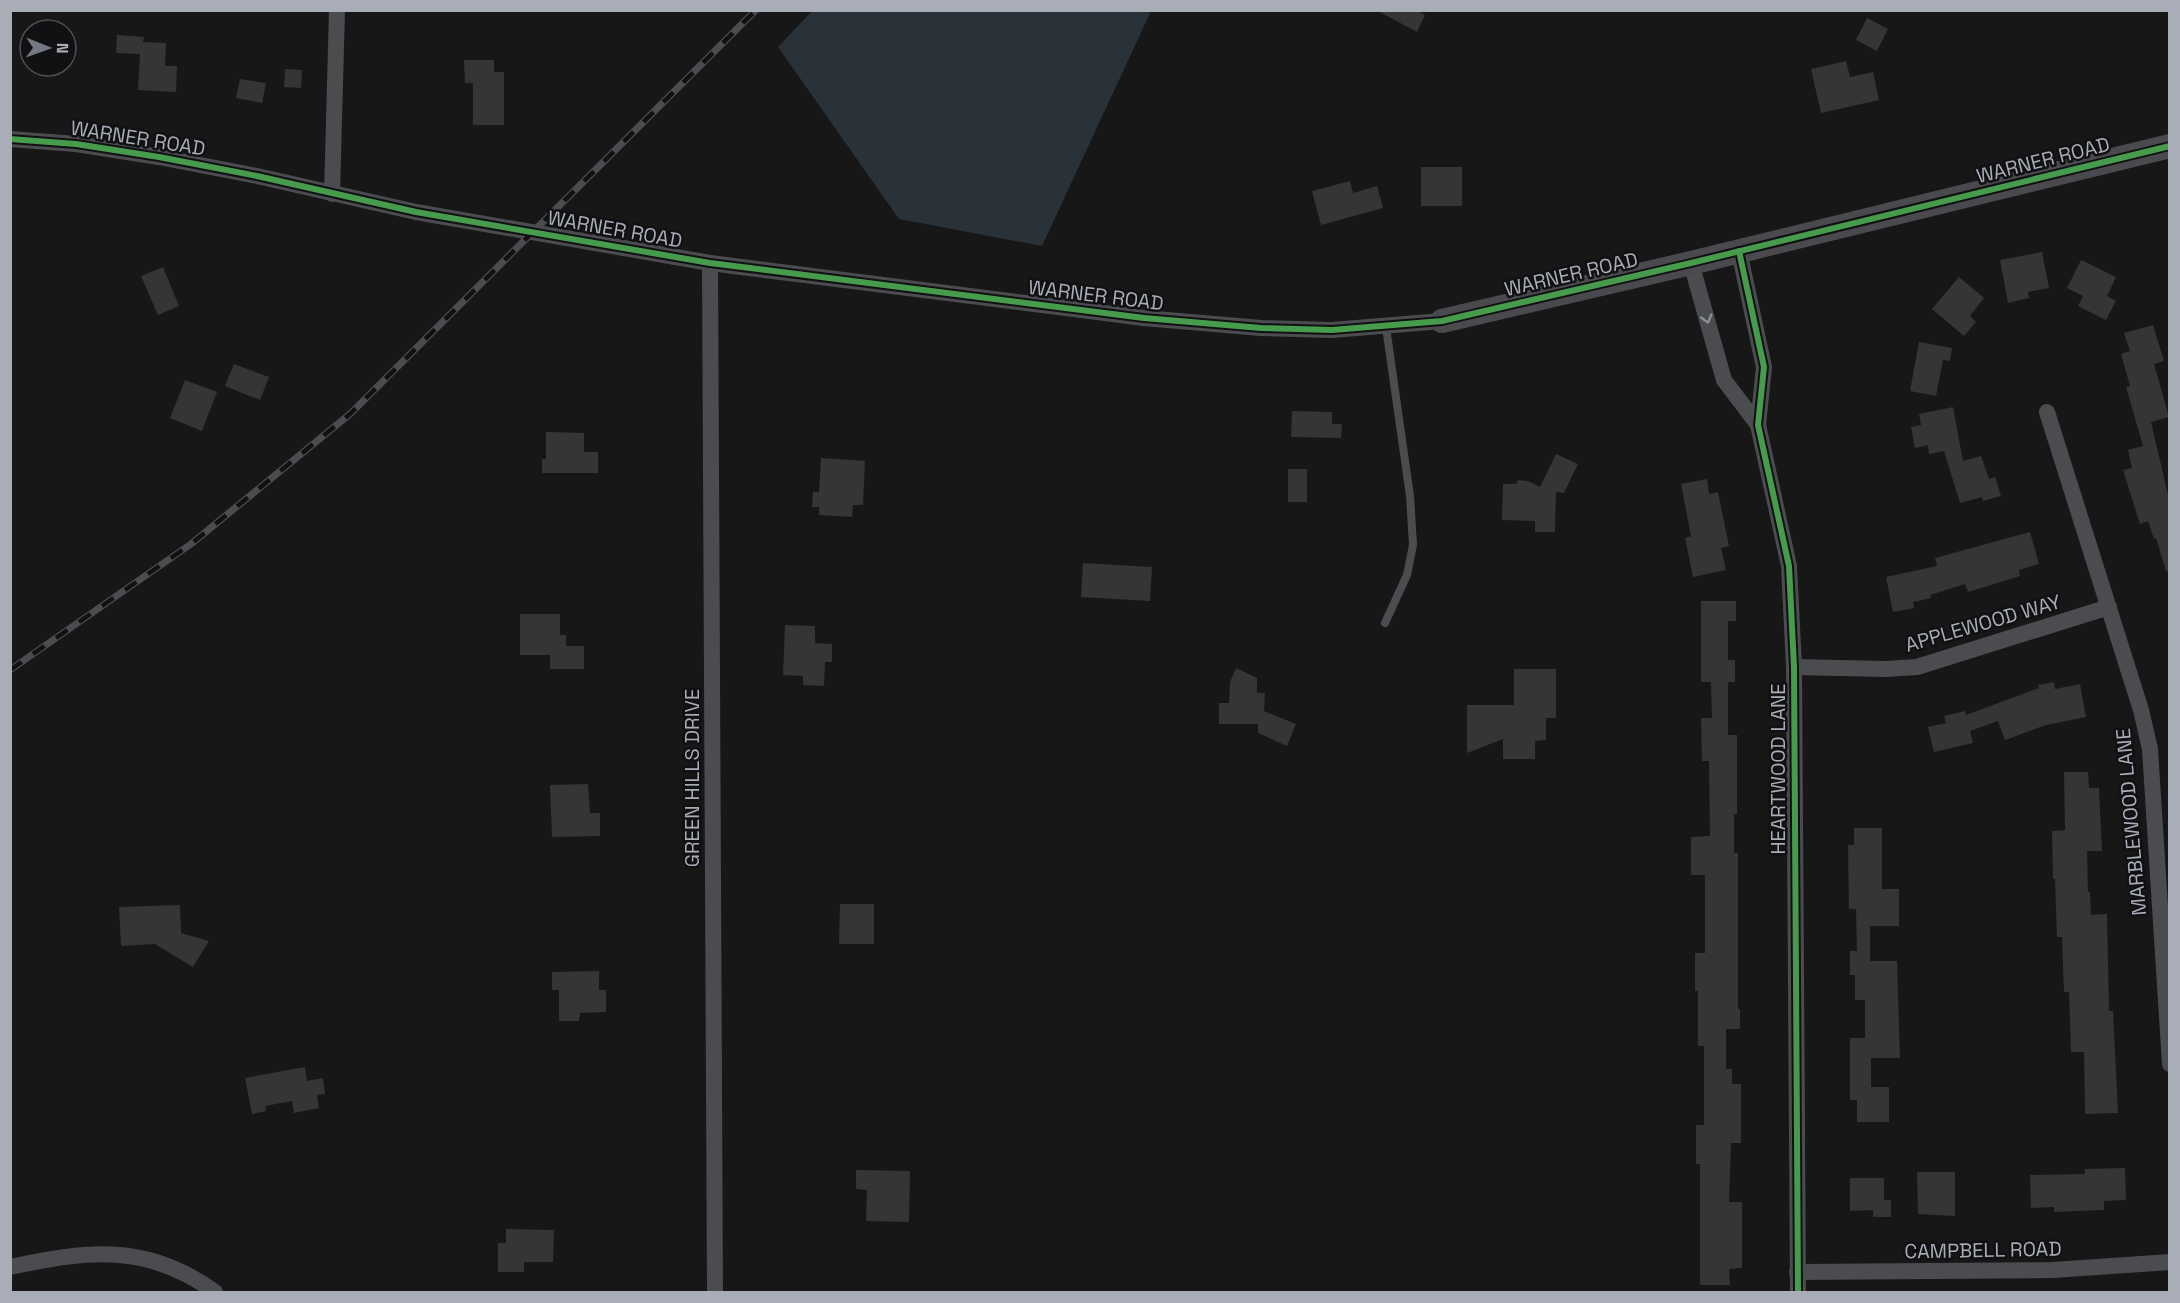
<svg xmlns="http://www.w3.org/2000/svg" width="2180" height="1303" font-family="'Space Grotesk',sans-serif">
  <style>
    .water { fill: #2a3239 }
    .building { fill: #353536 }
    .lines { fill: none; stroke-linecap: round; stroke-linejoin: round }
    .lane { stroke: #4b4c50; stroke-width: 8 }
    .street { stroke: #4b4c50; stroke-width: 16 }
    .secondary { stroke: #4a4a4e; stroke-width: 24 }
    .rail-casing { stroke: #4b4c4f; stroke-width: 7 }
    .rail { stroke: #111113; stroke-width: 4.5; stroke-dasharray: 14; stroke-linecap: butt }
    .cycleway-casing { stroke: #111113; stroke-width: 10 }
    .cycleway { stroke: #469c4c; stroke-width: 6 }
    .oneway { stroke: #8c9099 }
    .labels { text-anchor: middle; dominant-baseline: central; stroke-width: 5; stroke-linejoin: round; paint-order: stroke }
    .street-label { font-size: 20px; fill: #a8adb8; stroke: #111113 }
  </style>
  <rect width="100%" height="100%" fill="#171717"/>
  <polygon class="water" points="813,10 1151,10 1151,11 1042,246 899,219 778,47"/>
  <g class="building">
    <polygon points="1376,10 1416,10 1425,15 1417,32"/>
    <polygon points="1867,18 1888,29 1877,51 1856,40"/>
    <polygon points="117,35 144,37 143,42 166,43 165,66 177,66 176,92 138,90 140,54 116,53"/>
    <polygon points="464,60 494,60 494,72 504,72 504,125 473,125 473,83 465,83"/>
    <polygon points="1846,61 1850,77 1873,72 1879,100 1821,113 1811,69"/>
    <polygon points="285,69 302,70 301,88 284,87"/>
    <polygon points="240,79 266,83 262,103 236,98"/>
    <rect x="1421" y="167" width="41" height="39"/>
    <polygon points="1350,181 1353,193 1377,186 1383,208 1321,225 1312,191"/>
    <polygon points="2042,252 2049,288 2028,292 2029,298 2008,303 2000,260"/>
    <polygon points="2081,260 2116,277 2107,296 2116,301 2106,320 2078,306 2083,296 2067,288"/>
    <polygon points="163,267 179,306 158,315 141,276"/>
    <polygon points="1959,277 1984,298 1970,316 1976,322 1964,336 1932,309"/>
    <polygon points="2153,325 2164,361 2154,364 2169,417 2151,422 2169,499 2169,571 2166,571 2156,538 2154,539 2148,521 2140,524 2123,470 2132,468 2128,450 2143,446 2126,387 2130,386 2121,354 2130,351 2124,333"/>
    <polygon points="1919,342 1952,348 1950,361 1943,360 1936,396 1910,391"/>
    <polygon points="234,364 269,377 260,400 225,386"/>
    <polygon points="185,380 217,392 202,431 170,418"/>
    <polygon points="1953,407 1963,461 1981,456 1989,479 1995,477 2001,496 1983,501 1982,497 1960,503 1944,451 1929,454 1928,445 1915,448 1911,427 1921,425 1919,414"/>
    <polygon points="1292,411 1332,412 1332,424 1342,424 1341,438 1291,437"/>
    <polygon points="546,432 584,433 584,452 598,452 598,473 542,473 542,459 546,459"/>
    <polygon points="1556,454 1578,464 1564,493 1556,492 1555,532 1535,532 1535,521 1502,520 1503,484 1516,484 1518,480 1528,481 1540,487"/>
    <polygon points="821,458 865,461 863,505 853,505 852,517 819,515 819,507 812,507 813,492 819,492"/>
    <rect x="1288" y="469" width="19" height="33"/>
    <polygon points="1707,479 1709,494 1718,492 1729,546 1721,548 1726,570 1693,577 1685,538 1691,536 1681,484"/>
    <polygon points="2030,532 2039,564 2019,570 2020,576 1968,592 1965,584 1930,595 1931,598 1913,602 1914,608 1893,612 1886,577 1937,566 1935,558"/>
    <polygon points="1083,563 1152,567 1150,601 1081,597"/>
    <polygon points="1701,601 1736,601 1736,621 1728,621 1728,660 1735,660 1735,682 1728,682 1728,735 1737,735 1737,814 1734,814 1734,853 1738,853 1738,1009 1740,1009 1740,1029 1726,1029 1726,1069 1732,1069 1732,1084 1741,1084 1741,1143 1731,1143 1729,1202 1742,1202 1742,1268 1729,1269 1730,1285 1700,1285 1700,1164 1696,1164 1696,1125 1704,1125 1704,1046 1698,1046 1698,991 1695,991 1695,953 1705,953 1705,875 1691,875 1691,837 1710,836 1709,761 1702,761 1701,718 1712,718 1711,682 1701,682"/>
    <polygon points="520,614 560,614 560,635 566,635 566,646 584,646 584,669 550,669 550,655 520,655"/>
    <polygon points="785,625 815,626 815,643 832,644 832,662 825,662 824,686 803,685 803,676 783,675"/>
    <polygon points="1236,668 1257,678 1257,693 1265,693 1264,711 1296,724 1287,746 1258,733 1258,724 1219,724 1219,703 1229,703 1230,682"/>
    <polygon points="1514,669 1556,669 1556,718 1546,718 1546,740 1535,741 1535,759 1503,759 1503,739 1467,753 1467,705 1514,705"/>
    <polygon points="2054,682 2055,689 2080,684 2086,717 2046,725 2005,740 1998,721 1970,731 1973,743 1934,752 1928,727 1946,723 1944,716 1965,711 1966,715 2039,688 2038,685"/>
    <polygon points="2064,772 2088,772 2089,788 2099,788 2102,851 2087,851 2088,892 2090,892 2091,915 2107,914 2109,1011 2113,1011 2118,1113 2085,1114 2084,1052 2071,1052 2069,992 2064,992 2062,937 2057,937 2055,879 2053,879 2052,831 2065,830"/>
    <polygon points="588,784 590,813 600,813 600,836 552,837 550,785"/>
    <polygon points="1854,828 1882,828 1882,889 1899,889 1899,926 1870,926 1870,961 1897,961 1900,1058 1871,1058 1871,1087 1889,1087 1889,1122 1857,1122 1857,1100 1850,1100 1850,1038 1865,1038 1865,1000 1855,1000 1855,975 1850,975 1850,951 1857,951 1856,909 1849,909 1848,845 1854,845"/>
    <polygon points="840,904 874,904 874,944 839,944"/>
    <polygon points="180,905 181,933 209,941 193,967 155,944 121,946 119,907"/>
    <polygon points="599,971 599,990 606,990 606,1012 580,1013 579,1021 559,1021 559,990 552,990 552,972"/>
    <polygon points="305,1067 307,1081 323,1078 325,1094 317,1095 319,1108 294,1113 292,1101 265,1106 266,1111 252,1114 245,1078"/>
    <polygon points="2125,1168 2126,1200 2104,1201 2104,1210 2054,1212 2054,1207 2031,1208 2030,1175 2085,1174 2085,1169"/>
    <polygon points="856,1170 910,1171 909,1222 866,1221 867,1190 856,1189"/>
    <polygon points="1917,1172 1955,1172 1955,1216 1918,1214"/>
    <polygon points="1850,1178 1884,1178 1884,1200 1891,1200 1891,1217 1873,1217 1873,1210 1850,1211"/>
    <polygon points="506,1229 554,1230 553,1262 524,1262 524,1272 498,1272 498,1243 506,1243"/>
  </g>
  <g class="lines">
    <polyline class="lane" points="1385,623 1407,575 1413,545 1410,496 1386,327"/>
    <g class="street">
      <polyline points="10,139 76,144 159,157 257,176 416,212 710,263 1144,318 1261,328 1332,330 1442,321"/>
      <polyline points="332,194 337,10"/>
      <polyline points="1739,251 1764,367 1758,425 1789,566 1794,667 1798,1292"/>
      <polyline points="710,263 715,1292"/>
      <polyline points="1691,263 1724,380 1758,425"/>
      <polyline points="2047,412 2141,710 2150,749 2170,1064"/>
      <polyline points="1794,667 1885,669 1917,667 2109,607"/>
      <path d="M10 1267C89 1250 147 1243 215 1292"/>
      <polyline points="1797,1272 2053,1270 2170,1262"/>
    </g>
    <polyline class="secondary" points="1442,321 1691,263 2170,146"/>
    <g class="rail-casing">
      <polyline id="rail" points="10,670 191,544 350,414 756,10"/>
    </g>
    <use href="#rail" class="rail"/>
    <g class="cycleway-casing">
      <g id="cycleway">
        <polyline points="10,139 76,144 159,157 257,176 416,212 710,263 1144,318 1261,328 1332,330 1442,321 1691,263 2170,146"/>
        <polyline points="1739,251 1764,367 1758,425 1789,566 1794,667 1798,1292"/>
      </g>
    </g>
    <use href="#cycleway" class="cycleway"/>
  </g>
  <defs><path id="oneway-chevron" d="M-2-3.5L2.5 0L-2 3.5" fill="none" stroke-width="1.6" stroke-linecap="round" stroke-linejoin="round" transform="scale(1.5)"/></defs>
  <use class="oneway" href="#oneway-chevron" transform="translate(1707 319) rotate(74)"/>
  <g class="labels">
    <g class="street-label">
      <text transform="translate(138 138) rotate(9)">WARNER ROAD</text>
      <text transform="translate(2043 160) rotate(-14)">WARNER ROAD</text>
      <text transform="translate(615 229) rotate(10)">WARNER ROAD</text>
      <text transform="translate(1571 274) rotate(-13)">WARNER ROAD</text>
      <text transform="translate(1096 295) rotate(7)">WARNER ROAD</text>
      <text transform="translate(1983 623) rotate(-16)">APPLEWOOD WAY</text>
      <text transform="translate(1778 769) rotate(-90)">HEARTWOOD LANE</text>
      <text transform="translate(692 778) rotate(-90)">GREEN HILLS DRIVE</text>
      <text transform="translate(2131 822) rotate(-95)">MARBLEWOOD LANE</text>
      <text transform="translate(1983 1250) rotate(-1)">CAMPBELL ROAD</text>
    </g>
  </g>
  <rect width="2180" height="1303" fill="none" stroke="#a8adb8" stroke-width="24"/>
  <g transform="translate(48 48) rotate(91)"><circle r="28" fill="#111113" stroke="#4d4f55" stroke-width="1.5"/>
  <path d="M0-4.5L10 22L0 15L-10 22Z" fill="#757880"/>
  <text y="-9" font-size="16" font-weight="bold" text-anchor="middle" fill="#a8adb8">N</text>
  </g>
</svg>
